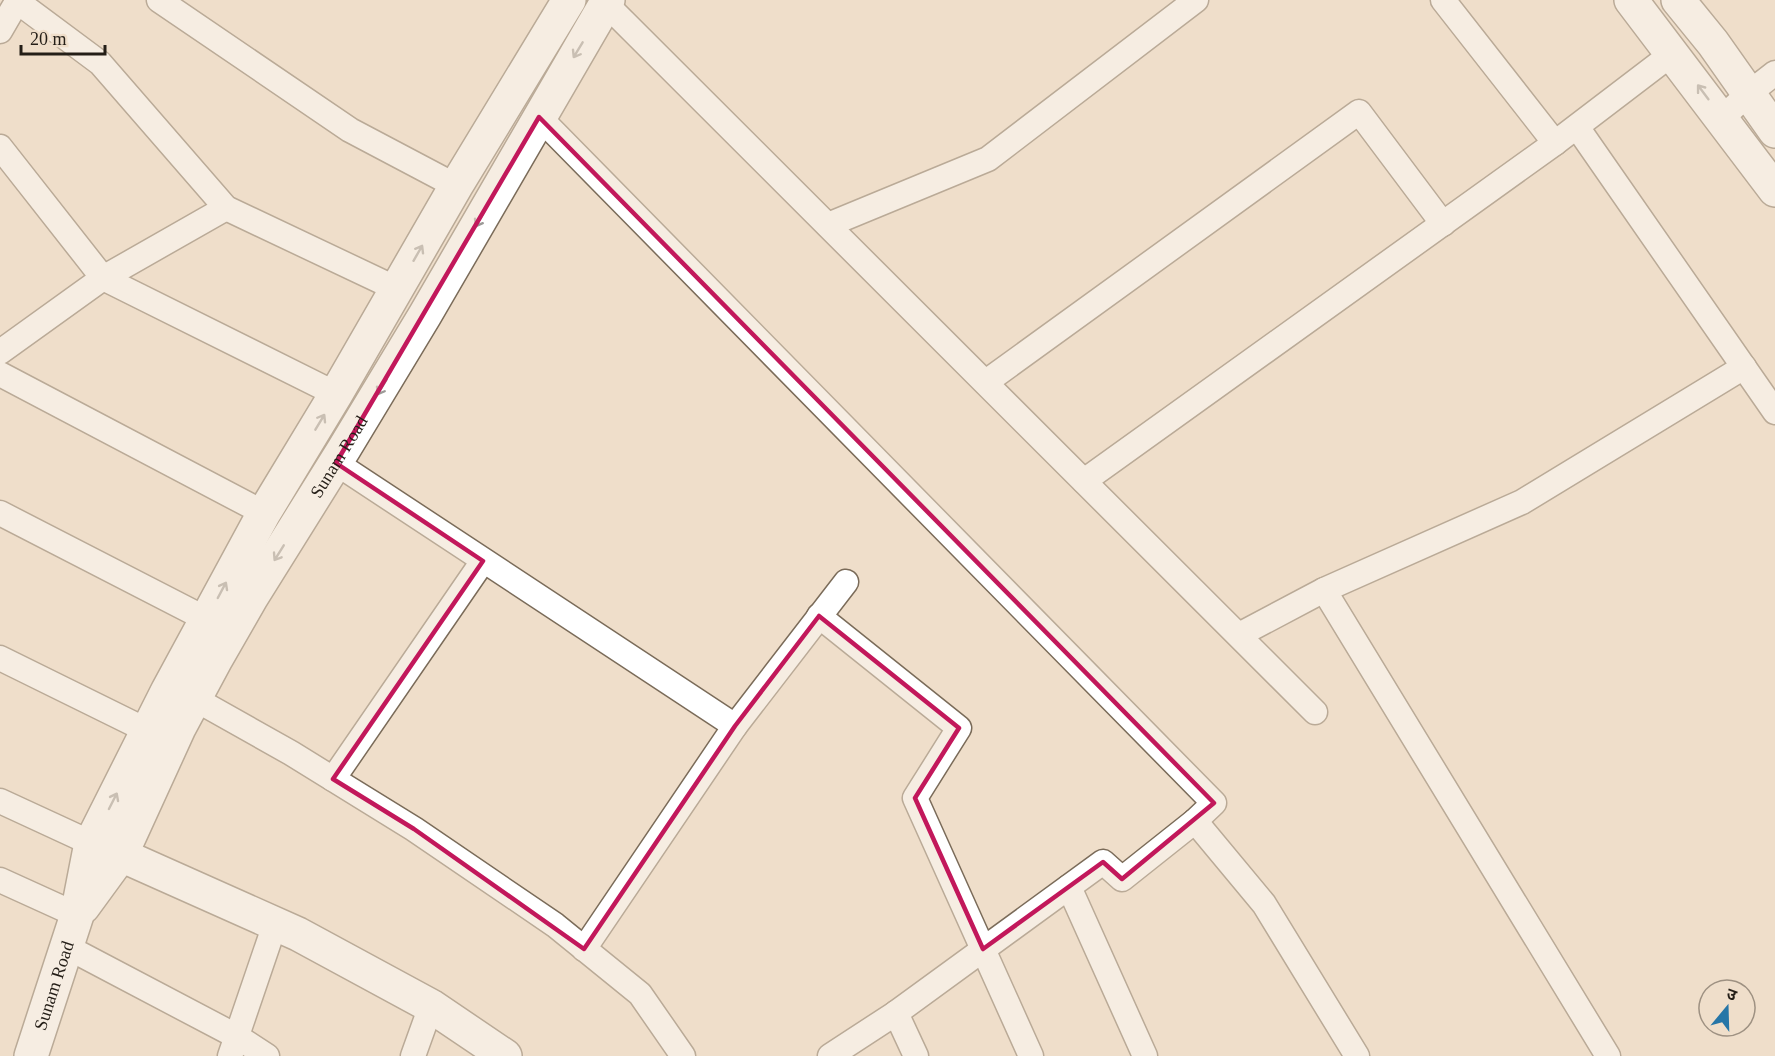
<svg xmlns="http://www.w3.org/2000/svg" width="1775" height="1056" font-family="'Times New Roman','Noto Sans Devanagari',serif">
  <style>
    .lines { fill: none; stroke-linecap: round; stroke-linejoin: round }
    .street-casing { stroke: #7a6b59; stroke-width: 27 }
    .secondary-casing { stroke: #7a6b59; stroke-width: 36 }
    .primary-casing { stroke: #7a6b59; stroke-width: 36 }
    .street { stroke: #fff; stroke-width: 24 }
    .secondary { stroke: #fff; stroke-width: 33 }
    .primary { stroke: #fff; stroke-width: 33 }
    .oneway { stroke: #9c9a97 }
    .marked { fill: none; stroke: #c2185b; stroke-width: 4.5; stroke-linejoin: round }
    .labels { text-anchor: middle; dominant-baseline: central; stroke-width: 6; stroke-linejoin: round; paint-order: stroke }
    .street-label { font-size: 18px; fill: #241e17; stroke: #efdeca }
  </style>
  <rect width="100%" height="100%" fill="#efdeca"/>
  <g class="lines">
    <g class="street-casing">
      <g id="street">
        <polyline points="159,0 350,130 456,186"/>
        <polyline points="1443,0 1555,143"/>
        <polyline points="18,2 100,63 226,208 397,289"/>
        <polyline points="606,4 1315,712"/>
        <polyline points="0,31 18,0"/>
        <polyline points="539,117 1214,803 1195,821 1122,879 1103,862 896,1013 830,1056"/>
        <polyline points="1722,118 1748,94 1775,73"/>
        <polyline points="1577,127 1775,412"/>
        <polyline points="0,147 103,278 336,394"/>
        <polyline points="828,225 988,159 1196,0"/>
        <polyline points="0,352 103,278 226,208"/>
        <polyline points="0,374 264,513"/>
        <polyline points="986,382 1359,112 1443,224"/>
        <polyline points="336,463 735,726"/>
        <polyline points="1084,481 1555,143 1673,53"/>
        <polyline points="0,513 206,619"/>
        <polyline points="1324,590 1608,1056"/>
        <polyline points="819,616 959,728 915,798 1031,1056"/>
        <polyline points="1239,635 1324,590 1522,502 1744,367"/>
        <polyline points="0,658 148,731"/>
        <polyline points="195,699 291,753 414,829 555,925 640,994 683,1056"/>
        <polyline points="333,779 483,561"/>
        <polyline points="0,801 91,843"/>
        <polyline points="1195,821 1264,904 1357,1056"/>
        <polyline points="0,880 77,915"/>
        <polyline points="1069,887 1145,1056"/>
        <polyline points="67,947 236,1036 267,1056"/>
        <polyline points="584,949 735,726 846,582"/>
        <polyline points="896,1013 916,1056"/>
        <polyline points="230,1056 275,924"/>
        <polyline points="413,1056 431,1006"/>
      </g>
    </g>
    <g class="secondary-casing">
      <g id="secondary">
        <polyline points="1631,0 1775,190"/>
        <polyline points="1678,0 1713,43 1775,131"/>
        <polyline points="121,855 298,934 431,1006 505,1056"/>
      </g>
    </g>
    <g class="primary-casing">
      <g id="primary">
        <path id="s1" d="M83 907 121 855 179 728 216 659 251 598 344 449 425 315 608 0"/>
        <path id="s2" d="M31 1056 77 915 91 843 168 690 264 513 336 394 456 186 569 0"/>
      </g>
    </g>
    <use href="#street" class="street"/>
    <use href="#secondary" class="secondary"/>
    <use href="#primary" class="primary"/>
  </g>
  <defs><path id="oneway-shaft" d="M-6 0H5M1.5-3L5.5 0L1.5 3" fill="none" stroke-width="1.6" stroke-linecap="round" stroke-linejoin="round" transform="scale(1.5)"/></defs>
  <g class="oneway">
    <use href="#oneway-shaft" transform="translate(578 50) rotate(121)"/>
    <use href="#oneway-shaft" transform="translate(1703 92) rotate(-127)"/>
    <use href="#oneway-shaft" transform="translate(480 219) rotate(120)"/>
    <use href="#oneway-shaft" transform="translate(418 253) rotate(-60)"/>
    <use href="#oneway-shaft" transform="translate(382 387) rotate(121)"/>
    <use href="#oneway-shaft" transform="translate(320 422) rotate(-59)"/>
    <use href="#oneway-shaft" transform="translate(279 553) rotate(122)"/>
    <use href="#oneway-shaft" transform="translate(222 590) rotate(-62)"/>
    <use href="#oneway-shaft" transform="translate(113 801) rotate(-63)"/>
  </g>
  <path d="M0 0H1775V1056H0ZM539 117 1214 803 1122 879 1103 862 983 949 915 798 959 728 819 616 735 726 584 949 414 829 333 779 483 561 336 463Z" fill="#efdeca" fill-opacity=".55" fill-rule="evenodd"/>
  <path class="marked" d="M539 117 1214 803 1122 879 1103 862 983 949 915 798 959 728 819 616 735 726 584 949 414 829 333 779 483 561 336 463Z"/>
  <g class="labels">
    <g class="street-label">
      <text stroke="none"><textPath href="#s1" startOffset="519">Sunam Road</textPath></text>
      <text stroke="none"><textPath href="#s2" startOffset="74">Sunam Road</textPath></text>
    </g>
  </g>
  <g transform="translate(1727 1008) rotate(19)"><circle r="28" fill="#efdeca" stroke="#9e9182" stroke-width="1.5"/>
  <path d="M0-4.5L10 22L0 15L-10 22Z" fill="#2676a7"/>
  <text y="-9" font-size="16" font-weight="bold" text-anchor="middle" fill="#241e17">उ</text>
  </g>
  <path d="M21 45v9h84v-9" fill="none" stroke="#241e17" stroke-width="3"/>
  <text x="30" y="45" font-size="18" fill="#241e17" stroke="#efdeca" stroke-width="4.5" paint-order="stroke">20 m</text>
</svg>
